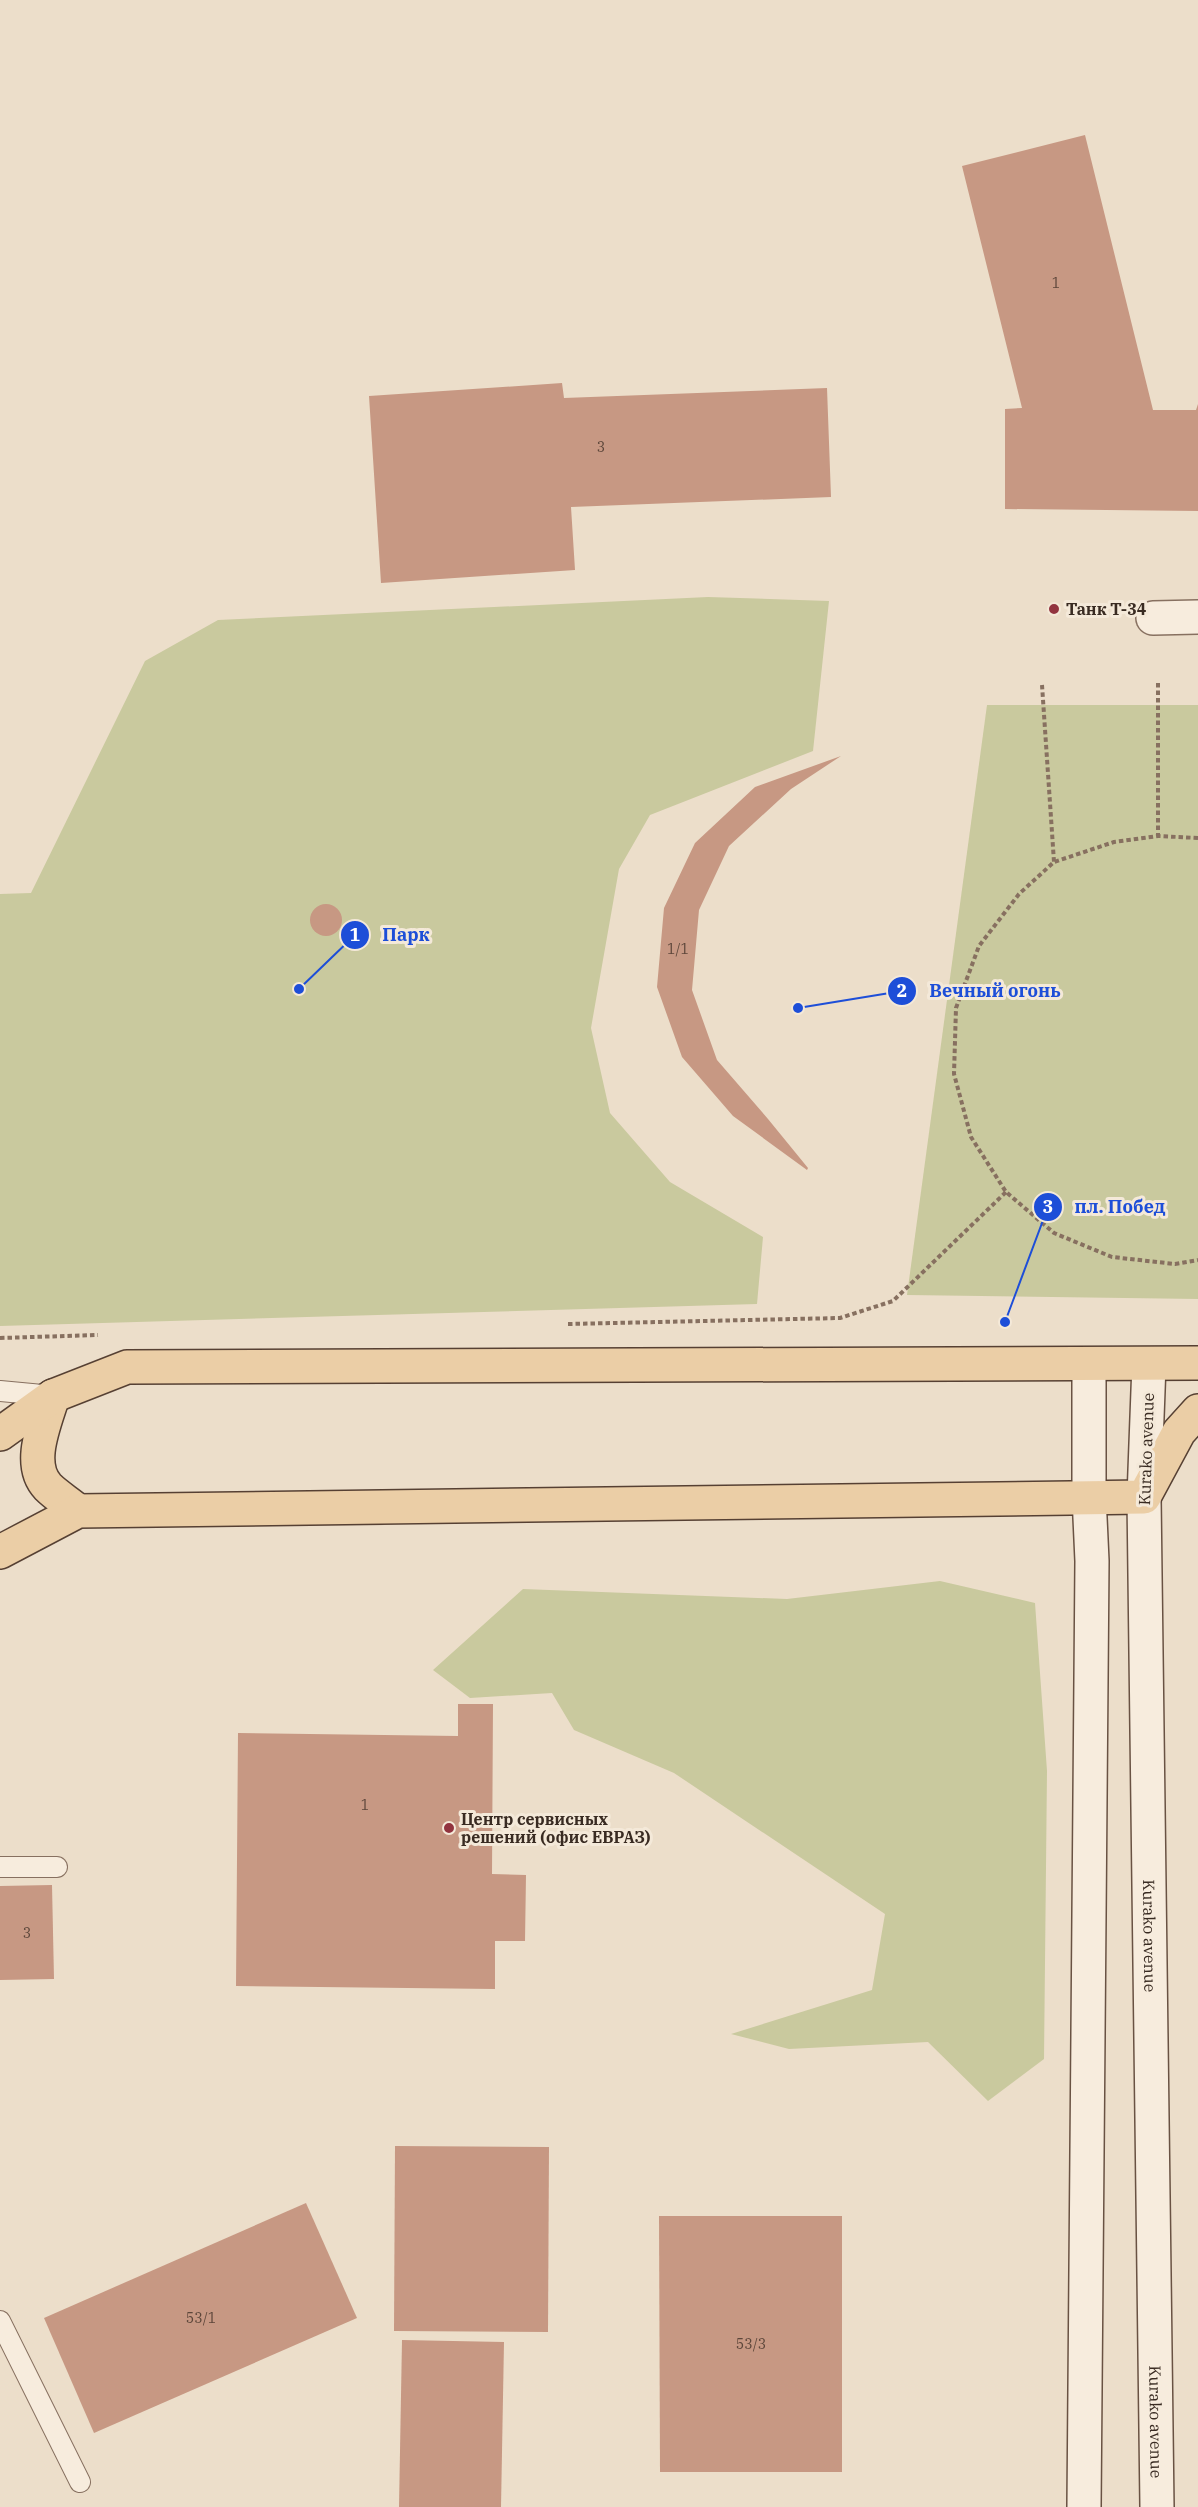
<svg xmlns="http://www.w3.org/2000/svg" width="1198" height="2507" font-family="'IBM Plex Serif',serif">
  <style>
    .green { fill: #c9c99e }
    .building { fill: #c79883 }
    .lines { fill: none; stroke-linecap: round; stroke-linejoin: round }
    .service-casing { stroke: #877060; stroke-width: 22 }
    .minor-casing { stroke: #877060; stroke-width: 36 }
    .secondary-casing { stroke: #695243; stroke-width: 36 }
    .primary-casing { stroke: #564033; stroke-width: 36 }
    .path { stroke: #877060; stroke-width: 4; stroke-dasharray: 4.5 3; stroke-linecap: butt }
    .service { stroke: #f7ecdd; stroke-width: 20 }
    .minor { stroke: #f7ecdd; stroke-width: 33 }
    .secondary { stroke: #f7ecdd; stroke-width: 33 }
    .primary { stroke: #ebcea6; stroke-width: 33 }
    .poi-dot { fill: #92343f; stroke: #f4e9d9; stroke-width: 2 }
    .labels { text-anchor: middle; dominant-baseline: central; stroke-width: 6; stroke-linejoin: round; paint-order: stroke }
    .number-label { font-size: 14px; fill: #5c463a }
    .poi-label { font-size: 16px; font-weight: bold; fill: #392b22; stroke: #f4e9d9; text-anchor: start }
    .street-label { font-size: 16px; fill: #392b22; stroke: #f4e9d9 }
    .leader { fill: none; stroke: #1d4ed8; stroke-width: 2 }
    .callout-dot { fill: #1d4ed8; stroke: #f4e9d9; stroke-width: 2 }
    .mark-label { font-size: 18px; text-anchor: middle; font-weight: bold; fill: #fff }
    .callout-label { font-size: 18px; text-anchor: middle; font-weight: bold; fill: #1d4ed8; stroke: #f4e9d9; stroke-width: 6; stroke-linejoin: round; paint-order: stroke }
  </style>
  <rect width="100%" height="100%" fill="#ecdeca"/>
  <g class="green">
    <polygon points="708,597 829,601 813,751 650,815 619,869 591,1028 610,1113 670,1182 763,1237 757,1304 0,1326 0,894 31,893 145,661 218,620"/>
    <polygon points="987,705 1198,705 1198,1299 907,1295"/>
    <polygon points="940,1581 1035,1603 1047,1771 1044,2059 988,2101 928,2042 789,2049 731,2034 872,1990 885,1914 674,1773 574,1730 552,1693 470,1698 433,1670 523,1589 787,1599"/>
  </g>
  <g class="building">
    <polygon points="1085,135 1153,410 1196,410 1198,404 1198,511 1005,509 1005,409 1022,408 962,166"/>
    <polygon points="562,383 564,398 827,388 831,497 571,507 575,570 381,583 369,396"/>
    <polygon points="841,756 791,789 729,846 699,910 692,990 717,1060 768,1119 808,1168 807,1170 733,1116 682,1057 657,987 664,908 695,843 755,787"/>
    <circle cx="326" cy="920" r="16"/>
    <polygon points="458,1704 493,1704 492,1874 526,1875 525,1941 495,1941 495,1989 236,1986 238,1733 458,1736"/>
    <polygon points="52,1885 54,1979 0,1980 0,1886"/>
    <polygon points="395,2146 549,2147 548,2332 394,2331"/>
    <polygon points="306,2203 357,2318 94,2433 44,2318"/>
    <polygon points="659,2216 842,2216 842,2472 660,2472"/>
    <polygon points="402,2340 504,2342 501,2507 399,2507"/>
  </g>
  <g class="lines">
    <g class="service-casing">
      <g id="service">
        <polyline points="0,1391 53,1396"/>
        <polyline points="0,1867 57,1867"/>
        <polyline points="0,2321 80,2482"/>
      </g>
    </g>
    <g class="minor-casing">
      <polyline id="minor" points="1153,618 1198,617"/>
    </g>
    <g class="secondary-casing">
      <g id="secondary">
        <path id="s1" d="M1149 1364 1144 1497 1157 2507"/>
        <polyline points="1084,2507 1092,1561 1089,1496 1089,1365"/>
      </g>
    </g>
    <g class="primary-casing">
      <g id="primary">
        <path d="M53 1396C45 1423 26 1464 48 1487 57 1496 69 1503 78 1511"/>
        <polyline points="0,1434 53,1396 127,1367 1198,1363"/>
        <polyline points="0,1552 78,1511 1144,1497 1179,1432 1198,1411"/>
      </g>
    </g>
    <g class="path">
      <polyline points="1158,683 1158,836"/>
      <polyline points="1042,685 1054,862"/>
      <polyline points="1198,838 1158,836 1114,842 1054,862 1019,894 979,946 956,1008 954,1074 971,1137 1006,1192 1054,1233 1112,1257 1175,1264 1198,1260"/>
      <polyline points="568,1324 840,1318 893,1301 1006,1192"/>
      <polyline points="0,1338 98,1335"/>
    </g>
    <use href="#service" class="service"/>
    <use href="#minor" class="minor"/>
    <use href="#secondary" class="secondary"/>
    <use href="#primary" class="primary"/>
  </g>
  <g class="poi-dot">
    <circle cx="1054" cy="609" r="6"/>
    <circle cx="449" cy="1828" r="6"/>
  </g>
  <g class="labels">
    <g class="number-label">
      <text x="1056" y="283">1</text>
      <text x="601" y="447">3</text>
      <text x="678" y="949">1/1</text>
      <text x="365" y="1805">1</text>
      <text x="27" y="1933">3</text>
      <text x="201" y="2318">53/1</text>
      <text x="751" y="2344">53/3</text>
    </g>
    <g class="poi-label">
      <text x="1066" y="609">Танк Т-34</text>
      <text x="461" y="1819">Центр сервисных<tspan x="461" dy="18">решений (офис ЕВРАЗ)</tspan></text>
    </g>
    <g class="street-label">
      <text transform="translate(1146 1449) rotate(-88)">Kurako avenue</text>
      <text stroke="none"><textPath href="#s1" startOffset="572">Kurako avenue</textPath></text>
      <text stroke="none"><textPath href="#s1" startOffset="1058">Kurako avenue</textPath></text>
    </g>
  </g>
  <path class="leader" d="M299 989L355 935M798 1008L902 991M1005 1322L1048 1207"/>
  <g class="callout-dot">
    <circle cx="299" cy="989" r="6"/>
    <circle cx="798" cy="1008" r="6"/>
    <circle cx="1005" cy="1322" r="6"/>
    <circle cx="355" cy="935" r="15"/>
    <circle cx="902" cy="991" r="15"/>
    <circle cx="1048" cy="1207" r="15"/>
  </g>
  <g class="mark-label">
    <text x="355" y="941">1</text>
    <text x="902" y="997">2</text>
    <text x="1048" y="1213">3</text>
  </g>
  <g class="callout-label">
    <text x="406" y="941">Парк</text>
    <text x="995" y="997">Вечный огонь</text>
    <text x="1120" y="1213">пл. Побед</text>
  </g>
</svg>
